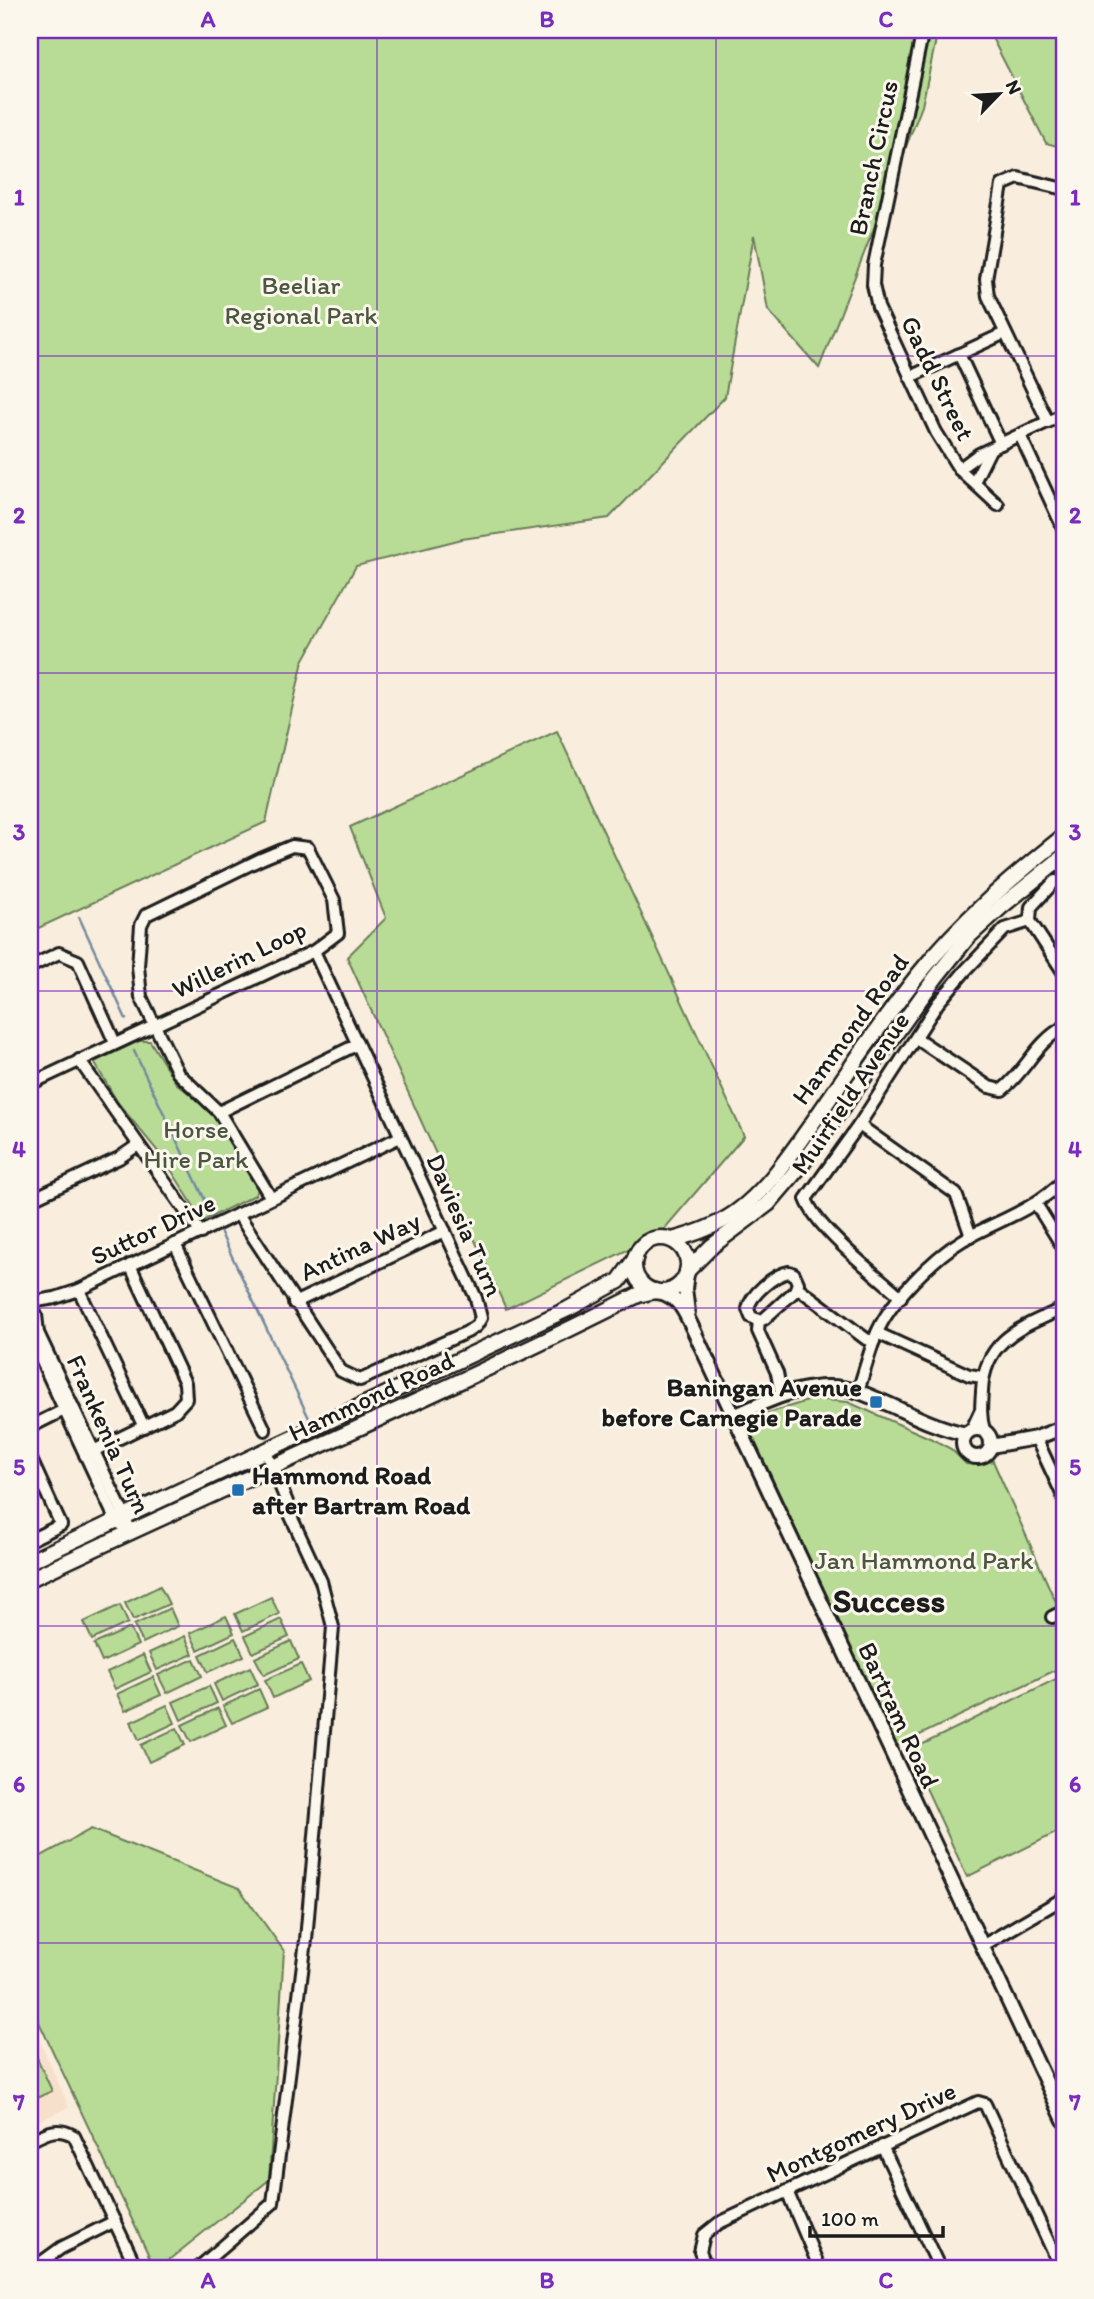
<svg xmlns="http://www.w3.org/2000/svg" width="1094" height="2299" font-family="Itim,sans-serif">
  <style>
    .built { fill: #f7e0cb }
    .green { fill: #b8dc96; stroke: #6a7c59; stroke-width: 2 }
    .lines { fill: none; stroke-linecap: round; stroke-linejoin: round }
    .stream { stroke: #748a9f; stroke-width: 2.5 }
    .minor-casing { stroke: #1c1c1c; stroke-width: 16 }
    .tertiary-casing { stroke: #1c1c1c; stroke-width: 18 }
    .secondary-casing { stroke: #1c1c1c; stroke-width: 19 }
    .minor { stroke: #fbf7ec; stroke-width: 10 }
    .tertiary { stroke: #fbf7ec; stroke-width: 12 }
    .secondary { stroke: #fbf7ec; stroke-width: 14 }
    .grid { fill: none; stroke: #7b2cbf; stroke-width: 2; stroke-opacity: 0.55 }
    .poi-dot { fill: #1f6fb2; stroke: #fbf7ec; stroke-width: 2.5 }
    .labels { text-anchor: middle; dominant-baseline: central; stroke-width: 6; stroke-linejoin: round; paint-order: stroke }
    .street-label { font-size: 26px; fill: #1c1c1c; stroke: #fbf7ec }
    .park-label { font-size: 26px; fill: #4b5641; stroke: #fbf7ec }
    .poi-label { font-size: 26px; font-weight: bold; fill: #1c1c1c; stroke: #fbf7ec; text-anchor: end }
    .district-label { font-size: 33px; font-weight: bold; fill: #1c1c1c; stroke: #fbf7ec }
    .neatline { fill: none; stroke: #7b2cbf; stroke-width: 2.5 }
    .grid-label { font-size: 23px; text-anchor: middle; font-weight: bold; fill: #7b2cbf }
  </style>
  <rect width="100%" height="100%" fill="#f9eddd"/>
  <filter id="ink" filterUnits="userSpaceOnUse"><feTurbulence type="fractalNoise" baseFrequency=".0143" numOctaves="2"/><feDisplacementMap in="SourceGraphic" scale="14" xChannelSelector="R" yChannelSelector="G"/><feConvolveMatrix kernelMatrix="1 2 1 2 8 2 1 2 1" color-interpolation-filters="sRGB"/></filter>
  <g filter="url(#ink)">
    <polygon class="built" points="30,2018 69,2107 30,2125"/>
    <g class="green">
      <polygon points="30,30 938,30 922,106 819,368 768,310 754,235 725,397 609,518 462,539 356,566 303,661 266,822 30,932"/>
      <polygon points="988,30 1064,30 1064,148 1046,143"/>
      <polygon points="557,731 744,1136 660,1234 506,1309 347,957 386,918 350,827"/>
      <polygon points="139,1041 150,1041 176,1083 222,1120 259,1188 255,1195 203,1221 165,1160 118,1103 94,1062"/>
      <polygon points="814,1399 848,1402 932,1439 951,1449 966,1464 978,1465 993,1461 1053,1596 1064,1615 1064,1666 897,1746 749,1429 768,1413"/>
      <polygon points="160,1586 169,1604 133,1620 125,1603"/>
      <polygon points="271,1597 279,1614 243,1631 235,1614"/>
      <polygon points="120,1605 128,1623 92,1640 84,1622"/>
      <polygon points="170,1608 178,1626 143,1643 134,1625"/>
      <polygon points="226,1616 234,1633 198,1650 190,1633"/>
      <polygon points="281,1619 289,1637 253,1653 245,1636"/>
      <polygon points="130,1628 138,1645 102,1662 94,1644"/>
      <polygon points="185,1636 193,1654 157,1670 149,1653"/>
      <polygon points="235,1638 244,1656 208,1672 200,1655"/>
      <polygon points="291,1641 299,1659 264,1675 255,1658"/>
      <polygon points="143,1655 151,1672 115,1689 107,1672"/>
      <polygon points="194,1659 202,1676 167,1693 158,1675"/>
      <polygon points="301,1664 309,1681 273,1698 265,1680"/>
      <polygon points="250,1667 258,1684 222,1701 214,1684"/>
      <polygon points="1064,1675 1064,1829 967,1877 909,1751"/>
      <polygon points="153,1677 161,1695 125,1711 117,1694"/>
      <polygon points="209,1686 217,1703 181,1720 173,1702"/>
      <polygon points="259,1689 267,1707 232,1723 223,1706"/>
      <polygon points="167,1705 175,1723 139,1740 131,1722"/>
      <polygon points="218,1708 226,1725 191,1742 182,1725"/>
      <polygon points="177,1728 185,1745 149,1762 141,1745"/>
      <polygon points="91,1829 239,1888 284,1951 269,2180 165,2263 150,2258 30,2003 30,1862"/>
      <polygon points="34,2051 52,2091 30,2101 30,2053"/>
    </g>
    <g class="lines">
      <g class="stream">
        <polyline points="79,917 126,1019"/>
        <polyline points="134,1051 215,1221"/>
        <polyline points="218,1227 309,1418"/>
      </g>
      <g class="minor-casing">
        <g id="minor">
          <polyline points="923,30 874,265 873,285 878,307 936,432 959,469 998,505"/>
          <polyline points="959,354 1001,444"/>
          <polyline points="910,377 1005,333"/>
          <polyline points="1048,422 988,296 986,279 1002,185 1018,178 1064,189"/>
          <polyline points="1020,435 1064,530"/>
          <polyline points="959,469 979,454 1064,414"/>
          <polyline points="974,482 990,450"/>
          <polyline points="1055,881 1031,907 1030,921 1064,973"/>
          <polyline points="30,967 59,953 78,961 115,1043"/>
          <path d="M916 1038 989 1087 1002 1090C1027 1070 1035 1043 1064 1027"/>
          <polyline points="79,1060 201,1233"/>
          <polyline points="30,1084 314,951 338,933 334,900 308,848 292,846 261,859 146,915 141,925 138,966 141,997 178,1073 219,1112 271,1198"/>
          <polyline points="219,1112 356,1045"/>
          <polyline points="859,1125 956,1194 971,1236"/>
          <polyline points="30,1200 119,1158 138,1145"/>
          <polyline points="1036,1204 1064,1249"/>
          <polyline points="238,1214 341,1371 360,1380 467,1332 476,1326 481,1318 476,1298 314,951"/>
          <polyline points="175,1244 265,1430"/>
          <path d="M789 1272 794 1274 798 1283 795 1291 764 1319 759 1320 751 1317 748 1309C750 1295 775 1274 789 1272Z"/>
          <polyline points="797,1287 866,1339 874,1341"/>
          <polyline points="79,1290 144,1427"/>
          <path d="M901 1297C875 1273 818 1231 806 1199L859 1125 938 1003 965 971 1005 929 1030 921"/>
          <polyline points="37,1301 55,1298 79,1290 400,1137"/>
          <polyline points="294,1303 445,1231"/>
          <polyline points="36,1315 38,1333 125,1517 130,1531"/>
          <polyline points="759,1320 758,1331 777,1373 781,1394"/>
          <polyline points="877,1333 969,1375 982,1377"/>
          <polyline points="30,1336 116,1521 122,1525"/>
          <path d="M858 1391C864 1373 869 1353 876 1335 889 1302 933 1258 963 1240 999 1220 1033 1211 1064 1180"/>
          <polyline points="30,1427 70,1407"/>
          <polyline points="972,1429 980,1412"/>
          <path d="M984 1430C980 1417 981 1405 982 1392 984 1338 1023 1327 1064 1308"/>
          <polyline points="1036,1438 1064,1498"/>
          <polyline points="85,1455 175,1411 186,1399 185,1383 130,1265"/>
          <polyline points="30,1457 61,1525 30,1540"/>
          <polyline points="1052,1617 1064,1611"/>
          <polyline points="982,1946 1064,1898"/>
          <path d="M30 2141C46 2133 57 2126 74 2136L137 2269"/>
          <polyline points="882,2146 940,2269"/>
          <polyline points="787,2191 820,2269"/>
          <polyline points="32,2269 61,2248 115,2221"/>
          <polyline points="197,2269 273,2203 306,1940 333,1627 321,1581 288,1510 287,1502 266,1452"/>
          <polyline points="707,2269 700,2252 704,2235 719,2223 978,2102 985,2104 1061,2269"/>
        </g>
      </g>
      <g class="tertiary-casing">
        <g id="tertiary">
          <polyline points="687,1272 685,1289 688,1312"/>
          <path d="M660 1292C681 1299 684 1311 693 1329L1064 2120"/>
          <path d="M734 1416C772 1398 816 1377 859 1392 896 1405 927 1426 966 1434"/>
          <circle cx="977" cy="1443" r="14"/>
          <polyline points="991,1446 1036,1438 1064,1427"/>
        </g>
      </g>
      <g class="secondary-casing">
        <g id="secondary">
          <circle cx="661" cy="1265" r="27"/>
          <path d="M672 1240C695 1234 715 1227 735 1213 766 1191 789 1156 811 1125 846 1075 880 1023 919 974 961 921 1011 878 1064 836"/>
          <polyline points="687,1271 712,1246 768,1204 802,1164 936,977 968,937 1002,906 1064,856"/>
          <polyline points="30,1561 568,1309 619,1281 635,1259"/>
          <path d="M30 1579C232 1483 438 1396 638 1295L655 1291"/>
        </g>
      </g>
      <use href="#minor" class="minor"/>
      <use href="#tertiary" class="tertiary"/>
      <use href="#secondary" class="secondary"/>
    </g>
  </g>
  <path class="grid" d="M377 30V2269M716 30V2269M30 356H1064M30 673H1064M30 991H1064M30 1308H1064M30 1626H1064M30 1943H1064"/>
  <g class="poi-dot">
    <rect x="869" y="1395" width="14" height="14" rx="3.5"/>
    <rect x="231" y="1483" width="14" height="14" rx="3.5"/>
  </g>
  <g class="labels">
    <g class="street-label">
      <text transform="translate(873 158) rotate(-78)">Branch Circus</text>
      <text transform="translate(938 378) rotate(64)">Gadd Street</text>
      <text transform="translate(239 959) rotate(-26)">Willerin Loop</text>
      <text transform="translate(850 1029) rotate(-54)">Hammond Road</text>
      <text transform="translate(850 1093) rotate(-56)">Muirfield Avenue</text>
      <text transform="translate(465 1225) rotate(66)">Daviesia Turn</text>
      <text transform="translate(153 1229) rotate(-25)">Suttor Drive</text>
      <text transform="translate(360 1246) rotate(-25)">Antina Way</text>
      <text transform="translate(371 1396) rotate(-25)">Hammond Road</text>
      <text transform="translate(109 1434) rotate(66)">Frankenia Turn</text>
      <text transform="translate(899 1715) rotate(65)">Bartram Road</text>
      <text transform="translate(861 2132) rotate(-25)">Montgomery Drive</text>
    </g>
    <g class="park-label">
      <text x="301" y="285">Beeliar<tspan x="301" dy="30">Regional Park</tspan></text>
      <text x="196" y="1129">Horse<tspan x="196" dy="30">Hire Park</tspan></text>
      <text x="924" y="1560">Jan Hammond Park</text>
    </g>
    <g class="poi-label">
      <text x="862" y="1387">Baningan Avenue<tspan x="862" dy="30">before Carnegie Parade</tspan></text>
      <text x="252" y="1475" text-anchor="start">Hammond Road<tspan x="252" dy="30">after Bartram Road</tspan></text>
    </g>
    <g class="district-label">
      <text x="889" y="1600">Success</text>
    </g>
  </g>
  <rect width="1094" height="2299" fill="none" stroke="#fbf7ec" stroke-width="77"/>
  <g transform="translate(999 94) rotate(65)" stroke="#fbf7ec" stroke-width="5" paint-order="stroke">
  <path d="M0-5L12 26L0 18L-12 26Z" fill="#1c1c1c"/>
  <text y="-10" font-size="19" font-weight="bold" text-anchor="middle" fill="#1c1c1c">N</text>
  </g>
  <path d="M810 2226v10h133v-10" fill="none" stroke="#1c1c1c" stroke-width="3.5"/>
  <text x="821" y="2226" font-size="21" fill="#1c1c1c" stroke="#fbf7ec" stroke-width="5" paint-order="stroke">100 m</text>
  <rect x="38" y="38" width="1018" height="2222" class="neatline"/>
  <g class="grid-label">
    <text x="208" y="27">A</text>
    <text x="547" y="27">B</text>
    <text x="886" y="27">C</text>
    <text x="19" y="205">1</text>
    <text x="1075" y="205">1</text>
    <text x="19" y="523">2</text>
    <text x="1075" y="523">2</text>
    <text x="19" y="840">3</text>
    <text x="1075" y="840">3</text>
    <text x="19" y="1157">4</text>
    <text x="1075" y="1157">4</text>
    <text x="19" y="1475">5</text>
    <text x="1075" y="1475">5</text>
    <text x="19" y="1792">6</text>
    <text x="1075" y="1792">6</text>
    <text x="19" y="2110">7</text>
    <text x="1075" y="2110">7</text>
    <text x="208" y="2288">A</text>
    <text x="547" y="2288">B</text>
    <text x="886" y="2288">C</text>
  </g>
</svg>
